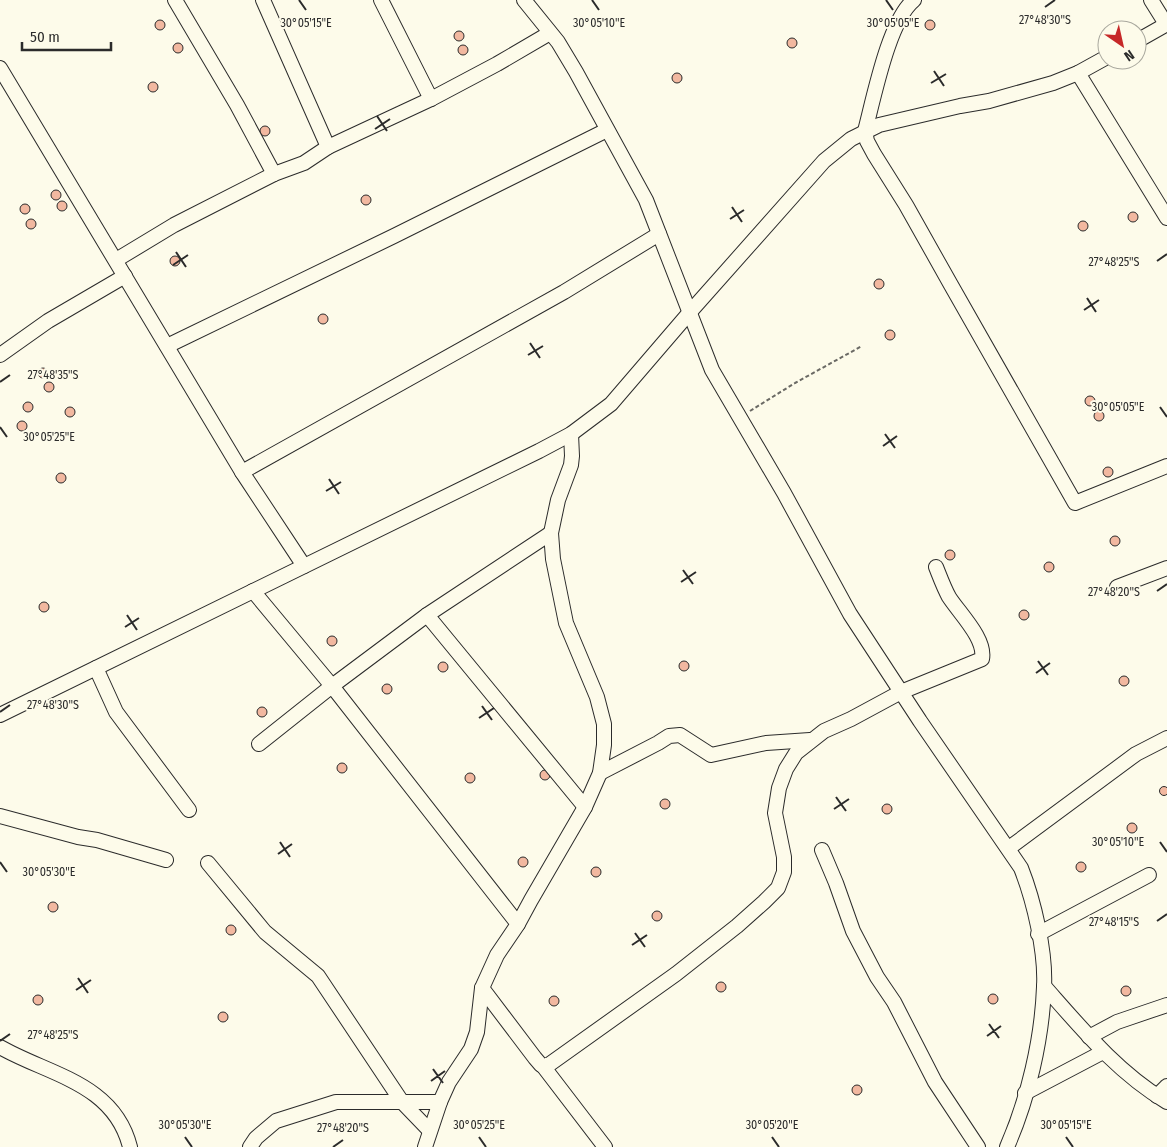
<svg xmlns="http://www.w3.org/2000/svg" width="1167" height="1147" font-family="'Fira Sans Condensed',sans-serif">
  <style>
    .building { fill: #f2b8a0; stroke: #2b2b2b }
    .lines { fill: none; stroke-linecap: round; stroke-linejoin: round }
    .minor-casing { stroke: #2b2b2b; stroke-width: 16 }
    .path { stroke: #6a6964; stroke-width: 2; stroke-dasharray: 4 2.5; stroke-linecap: butt }
    .minor { stroke: #fdfbea; stroke-width: 14 }
    .ticks { fill: none; stroke: #2b2b2b; stroke-width: 2 }
    .ticks-label { font-size: 12px; text-anchor: middle; fill: #2b2b2b; stroke: #fdfbea; stroke-width: 4; stroke-linejoin: round; paint-order: stroke }
  </style>
  <rect width="100%" height="100%" fill="#fdfbea"/>
  <g class="building">
    <circle cx="930" cy="25" r="5"/>
    <circle cx="160" cy="25" r="5"/>
    <circle cx="459" cy="36" r="5"/>
    <circle cx="792" cy="43" r="5"/>
    <circle cx="178" cy="48" r="5"/>
    <circle cx="463" cy="50" r="5"/>
    <circle cx="677" cy="78" r="5"/>
    <circle cx="153" cy="87" r="5"/>
    <circle cx="265" cy="131" r="5"/>
    <circle cx="56" cy="195" r="5"/>
    <circle cx="366" cy="200" r="5"/>
    <circle cx="62" cy="206" r="5"/>
    <circle cx="25" cy="209" r="5"/>
    <circle cx="1133" cy="217" r="5"/>
    <circle cx="31" cy="224" r="5"/>
    <circle cx="1083" cy="226" r="5"/>
    <circle cx="175" cy="261" r="5"/>
    <circle cx="879" cy="284" r="5"/>
    <circle cx="323" cy="319" r="5"/>
    <circle cx="890" cy="335" r="5"/>
    <circle cx="43" cy="373" r="5"/>
    <circle cx="49" cy="387" r="5"/>
    <circle cx="1090" cy="401" r="5"/>
    <circle cx="28" cy="407" r="5"/>
    <circle cx="70" cy="412" r="5"/>
    <circle cx="1099" cy="416" r="5"/>
    <circle cx="22" cy="426" r="5"/>
    <circle cx="1108" cy="472" r="5"/>
    <circle cx="61" cy="478" r="5"/>
    <circle cx="1115" cy="541" r="5"/>
    <circle cx="950" cy="555" r="5"/>
    <circle cx="1049" cy="567" r="5"/>
    <circle cx="44" cy="607" r="5"/>
    <circle cx="1024" cy="615" r="5"/>
    <circle cx="332" cy="641" r="5"/>
    <circle cx="684" cy="666" r="5"/>
    <circle cx="443" cy="667" r="5"/>
    <circle cx="1124" cy="681" r="5"/>
    <circle cx="387" cy="689" r="5"/>
    <circle cx="262" cy="712" r="5"/>
    <circle cx="342" cy="768" r="5"/>
    <circle cx="545" cy="775" r="5"/>
    <circle cx="470" cy="778" r="5"/>
    <circle cx="1164" cy="791" r="4.5"/>
    <circle cx="665" cy="804" r="5"/>
    <circle cx="887" cy="809" r="5"/>
    <circle cx="1132" cy="828" r="5"/>
    <circle cx="523" cy="862" r="5"/>
    <circle cx="1081" cy="867" r="5"/>
    <circle cx="596" cy="872" r="5"/>
    <circle cx="53" cy="907" r="5"/>
    <circle cx="657" cy="916" r="5"/>
    <circle cx="231" cy="930" r="5"/>
    <circle cx="721" cy="987" r="5"/>
    <circle cx="1126" cy="991" r="5"/>
    <circle cx="993" cy="999" r="5"/>
    <circle cx="38" cy="1000" r="5"/>
    <circle cx="554" cy="1001" r="5"/>
    <circle cx="223" cy="1017" r="5"/>
    <circle cx="857" cy="1090" r="5"/>
  </g>
  <g class="lines">
    <g class="minor-casing">
      <g id="minor">
        <polyline points="175,0 237,105 274,174"/>
        <polyline points="263,0 328,147"/>
        <polyline points="381,0 431,99"/>
        <path d="M524 0 558 42 576 72 646 200 712 370 784 493 850 614 920 721 1021 868C1034 901 1046 952 1044 987 1042 1040 1028 1099 1007 1147"/>
        <path d="M914 0C889 20 874 97 865 131L867 141 874 154 906 205 951 285 1075 503 1167 466"/>
        <polyline points="1151,0 1166,24"/>
        <polyline points="1137,41 1167,24"/>
        <polyline points="0,68 242,472 304,566"/>
        <polyline points="1078,73 1167,218"/>
        <polyline points="116,260 174,225 274,174 304,163 328,147 431,99 497,64 550,33"/>
        <polyline points="167,346 394,236 607,130"/>
        <polyline points="0,355 48,321 125,276"/>
        <polyline points="242,472 564,292 659,234"/>
        <polyline points="1117,587 1167,568"/>
        <polyline points="253,591 332,686 518,924"/>
        <polyline points="427,615 585,807"/>
        <polyline points="96,668 116,712 189,810"/>
        <polyline points="0,715 539,451 571,434 611,404 690,312 824,161 851,139 879,125 960,106 989,101 1053,83 1078,73 1107,57"/>
        <polyline points="259,744 332,686 427,615 551,533"/>
        <polyline points="600,773 658,743 669,736 680,735 711,755 766,743 810,740"/>
        <polyline points="0,816 78,837 97,840 166,860"/>
        <polyline points="1009,848 1136,754 1167,738"/>
        <polyline points="822,850 836,883 853,931 877,977 894,1002 935,1082 978,1147"/>
        <polyline points="208,863 265,932 318,976 402,1102 429,1130"/>
        <polyline points="1038,934 1149,875"/>
        <path d="M1044 986C1082 1029 1118 1073 1167 1102"/>
        <path d="M482 988 535 1058 541 1065 547 1066 676 974 737 926 764 902 778 888 784 872V857L775 813 779 788 786 769 796 753 824 731 851 719 901 692 982 659C986 639 960 614 949 597 944 588 940 577 936 567"/>
        <polyline points="1089,1037 1117,1022 1167,1005"/>
        <path d="M0 1047C49 1075 114 1083 130 1147"/>
        <polyline points="543,1066 605,1147"/>
        <polyline points="1025,1093 1103,1052"/>
        <polyline points="1157,1096 1167,1086"/>
        <polyline points="250,1147 256,1138 276,1121 336,1102 440,1102"/>
        <polyline points="425,1147 440,1102 449,1082 471,1049 477,1032 482,988 497,955 518,924 531,900 585,807 600,773 604,745 604,724 597,697 566,623 553,559 551,533 558,500 571,465 572,456 571,434"/>
      </g>
    </g>
    <polyline class="path" points="750,411 795,383 862,346"/>
    <use href="#minor" class="minor"/>
  </g>
  <path class="ticks" d="M299 0 306 10M592 0 599 10M886 0 893 10M1045 7 1055 0M934 71 944 86M931 83 946 74M377 116 387 131M375 129 390 119M732 207 742 222M730 219 744 210M176 252 186 267M1157 261 1167 254M173 265 188 255M1087 298 1096 312M1084 310 1099 300M530 343 540 358M528 355 543 346M0 382 10 375M1160 407 1167 417M0 427 7 437M885 434 895 448M883 446 897 436M329 479 339 494M326 491 341 482M683 570 693 584M681 582 696 572M1157 591 1167 584M127 615 137 630M125 627 139 618M1038 661 1048 675M1036 673 1050 663M482 706 492 720M0 712 10 705M479 718 494 708M836 797 846 811M834 809 849 799M280 842 290 857M1160 842 1167 852M278 854 292 844M0 862 7 872M1157 921 1167 914M635 933 645 947M632 945 647 935M78 978 88 993M76 990 91 980M989 1024 999 1038M987 1036 1001 1026M0 1041 10 1034M433 1069 443 1083M431 1081 445 1071M185 1137 192 1147M479 1137 486 1147M772 1137 779 1147M1066 1137 1073 1147M333 1147 343 1140"/>
  <g class="ticks-label">
    <text x="1045" y="24">27°48'30"S</text>
    <text x="306" y="27">30°05'15"E</text>
    <text x="599" y="27">30°05'10"E</text>
    <text x="893" y="27">30°05'05"E</text>
    <text x="1114" y="266">27°48'25"S</text>
    <text x="53" y="379">27°48'35"S</text>
    <text x="1118" y="411">30°05'05"E</text>
    <text x="49" y="441">30°05'25"E</text>
    <text x="1114" y="596">27°48'20"S</text>
    <text x="53" y="709">27°48'30"S</text>
    <text x="1118" y="846">30°05'10"E</text>
    <text x="49" y="876">30°05'30"E</text>
    <text x="1114" y="926">27°48'15"S</text>
    <text x="53" y="1039">27°48'25"S</text>
    <text x="185" y="1129">30°05'30"E</text>
    <text x="479" y="1129">30°05'25"E</text>
    <text x="772" y="1129">30°05'20"E</text>
    <text x="1066" y="1129">30°05'15"E</text>
    <text x="343" y="1132">27°48'20"S</text>
  </g>
  <g transform="translate(1122 45) rotate(146)"><circle r="24" fill="#fdfbea" stroke="#a9a89e"/>
  <path d="M0-4L9 19L0 12L-9 19Z" fill="#c62828"/>
  <text y="-8" font-size="14" font-weight="bold" text-anchor="middle" fill="#2b2b2b">N</text>
  </g>
  <path d="M22 42v8h89v-8" fill="none" stroke="#2b2b2b" stroke-width="2.5"/>
  <text x="30" y="42" font-size="15" fill="#2b2b2b" stroke="#fdfbea" stroke-width="4" paint-order="stroke">50 m</text>
</svg>
